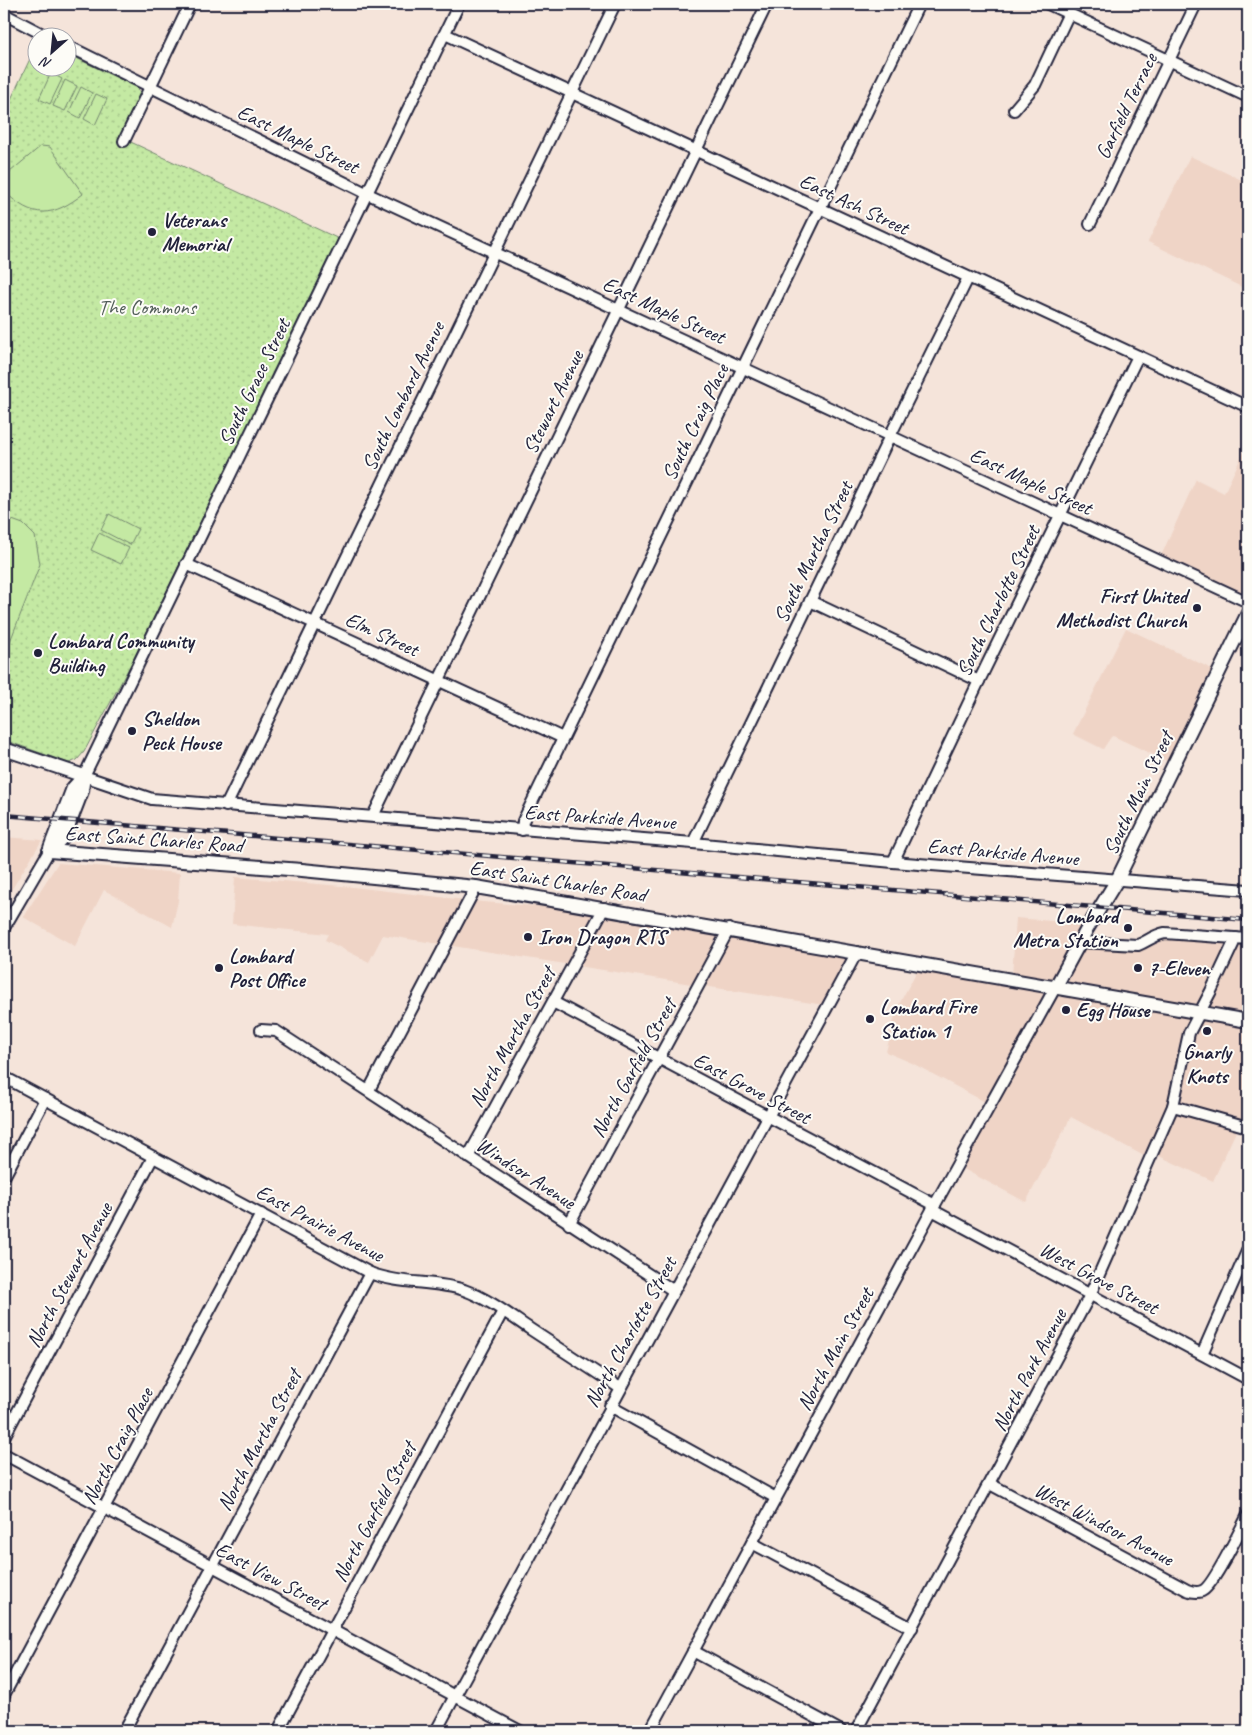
<svg xmlns="http://www.w3.org/2000/svg" width="1252" height="1735" font-family="Caveat,sans-serif">
  <style>
    .built { fill: #efd4c6 }
    .green { fill: url(#green-dots); stroke: #73866f }
    .pitch { fill: #c4e9a3; stroke: #73866f }
    .lines { fill: none; stroke-linecap: round; stroke-linejoin: round }
    .minor-casing { stroke: #22223b; stroke-width: 14 }
    .major-casing { stroke: #22223b; stroke-width: 16 }
    .minor { stroke: #fdfcf7; stroke-width: 10 }
    .major { stroke: #fdfcf7; stroke-width: 12 }
    .rail-casing { stroke: #22223b; stroke-width: 4.5 }
    .rail { stroke: #fdfcf7; stroke-width: 2.5; stroke-dasharray: 8; stroke-linecap: butt }
    .poi-dot { fill: #22223b; stroke: #fdfcf7; stroke-width: 2 }
    .labels { text-anchor: middle; dominant-baseline: central; stroke-width: 4; stroke-linejoin: round; paint-order: stroke }
    .street-label { font-size: 21px; fill: #22223b; stroke: #fdfcf7 }
    .poi-label { font-size: 21px; font-weight: bold; fill: #22223b; stroke: #fdfcf7; text-anchor: start }
    .park-label { font-size: 21px; fill: #535e5a; stroke: #fdfcf7 }
  </style>
  <defs>
    <pattern id="green-dots" width="8" height="8" patternUnits="userSpaceOnUse" patternTransform="scale(1.25)"><rect width="8" height="8" fill="#c4e9a3"/><path d="M2 2h.1M6 6h.1" fill="none" stroke="#a8c88d" stroke-width="1.8" stroke-linecap="round"/></pattern>
  </defs>
  <rect width="100%" height="100%" fill="#f5e4da"/>
  <filter id="ink" filterUnits="userSpaceOnUse"><feTurbulence type="fractalNoise" baseFrequency=".02" numOctaves="2"/><feDisplacementMap in="SourceGraphic" scale="10" xChannelSelector="R" yChannelSelector="G"/><feConvolveMatrix kernelMatrix="1 2 1 2 8 2 1 2 1" color-interpolation-filters="sRGB"/></filter>
  <g filter="url(#ink)">
    <g class="built">
      <polygon points="1190,156 1248,183 1248,290 1148,242"/>
      <polygon points="1248,443 1248,598 1160,558 1196,479 1224,493"/>
      <polygon points="1126,628 1216,671 1169,762 1113,736 1111,737 1103,749 1073,734"/>
      <polygon points="4,837 42,840 4,902"/>
      <polygon points="58,863 180,873 178,901 172,927 104,890 75,946 23,917"/>
      <polygon points="235,877 353,887 483,902 605,911 851,955 824,1005 383,935 369,962 325,940 328,934 232,924"/>
      <polygon points="1016,918 1086,924 1053,982 1012,976"/>
      <polygon points="1155,930 1248,937 1248,1018 1060,984 1086,935 1126,941 1138,941 1146,937"/>
      <polygon points="919,967 1248,1025 1248,1130 1238,1127 1213,1181 1157,1155 1148,1158 1071,1117 1026,1202 954,1164 987,1103 912,1063 886,1052 897,1008"/>
    </g>
    <polygon class="green" points="37,44 38,68 68,68 68,54 138,88 140,93 120,137 339,239 133,660 84,752 77,760 69,763 4,740 4,114"/>
    <g class="pitch">
      <polygon points="51,73 62,79 50,104 39,99"/>
      <polygon points="65,80 77,86 65,111 53,106"/>
      <polygon points="81,87 92,93 80,118 69,112"/>
      <polygon points="96,94 107,99 95,125 84,119"/>
      <path d="M41 146 50 147 83 194C53 217 33 220 4 191V177Z"/>
      <polygon points="109,514 138,529 130,545 101,530"/>
      <polygon points="4,517 23,524 35,536 40,564 4,657"/>
      <polygon points="99,533 129,548 121,564 91,550"/>
    </g>
    <g class="lines">
      <g class="minor-casing">
        <g id="minor">
          <polyline points="459,4 84,776 152,799 693,843 893,862 1248,890"/>
          <polyline points="1048,4 1248,97"/>
          <polyline points="4,14 50,38"/>
          <polyline points="445,34 1248,407"/>
          <polyline points="68,46 366,193 1248,602"/>
          <polyline points="1014,110 1035,85 1069,13"/>
          <polyline points="124,141 190,4"/>
          <polyline points="1090,224 1196,4"/>
          <polyline points="186,564 563,738"/>
          <polyline points="810,601 979,681"/>
          <polyline points="226,806 615,4"/>
          <polyline points="373,816 767,4"/>
          <polyline points="522,830 523,821 919,4"/>
          <polyline points="693,843 890,436 968,278"/>
          <polyline points="893,862 979,681 1138,356"/>
          <polyline points="4,928 49,851"/>
          <path d="M1080 942 1138 945C1148 941 1154 935 1165 933L1248 939"/>
          <polyline points="553,1002 935,1205"/>
          <polyline points="261,1030 276,1031 674,1291"/>
          <path d="M4 1077 370 1273C401 1285 434 1280 464 1290 489 1299 509 1315 530 1329 560 1349 590 1368 620 1388"/>
          <polyline points="369,1090 476,887"/>
          <polyline points="1173,1106 1248,1127"/>
          <polyline points="468,1157 604,908"/>
          <polyline points="4,1177 45,1099"/>
          <polyline points="932,1210 1248,1379"/>
          <polyline points="569,1224 729,929"/>
          <polyline points="1202,1354 1248,1249"/>
          <polyline points="610,1406 776,1498"/>
          <polyline points="4,1437 153,1157"/>
          <polyline points="4,1454 520,1731"/>
          <path d="M990 1484 1187 1590C1192 1592 1197 1593 1202 1591 1213 1587 1241 1528 1248 1515"/>
          <polyline points="752,1543 912,1628"/>
          <polyline points="693,1651 841,1731"/>
          <polyline points="4,1695 261,1214"/>
          <polyline points="124,1731 370,1273"/>
          <polyline points="278,1731 503,1311"/>
          <polyline points="436,1731 857,952"/>
          <polyline points="650,1731 932,1210 1056,986"/>
          <polyline points="856,1731 1090,1295 1173,1106 1189,1033 1211,991 1236,938"/>
        </g>
      </g>
      <g class="major-casing">
        <g id="major">
          <polyline points="4,749 84,776"/>
          <polyline points="50,848 73,788 84,776"/>
          <polyline points="49,851 302,870 476,887 1248,1021"/>
          <polyline points="49,851 65,835 82,791 84,776"/>
          <polyline points="1056,986 1087,929 1117,880 1248,613"/>
        </g>
      </g>
      <use href="#minor" class="minor"/>
      <use href="#major" class="major"/>
      <g class="rail-casing">
        <polyline id="rail" points="4,815 1248,920"/>
      </g>
      <use href="#rail" class="rail"/>
    </g>
  </g>
  <g class="poi-dot">
    <circle cx="152" cy="232" r="5"/>
    <circle cx="1197" cy="608" r="5"/>
    <circle cx="38" cy="653" r="5"/>
    <circle cx="132" cy="731" r="5"/>
    <circle cx="1128" cy="928" r="5"/>
    <circle cx="528" cy="937" r="5"/>
    <circle cx="219" cy="968" r="5"/>
    <circle cx="1138" cy="968" r="5"/>
    <circle cx="1066" cy="1010" r="5"/>
    <circle cx="870" cy="1019" r="5"/>
    <circle cx="1207" cy="1031" r="5"/>
  </g>
  <g class="labels">
    <g class="street-label">
      <text transform="translate(1126 106) rotate(-64)">Garfield Terrace</text>
      <text transform="translate(298 139) rotate(26)">East Maple Street</text>
      <text transform="translate(854 204) rotate(25)">East Ash Street</text>
      <text transform="translate(664 310) rotate(25)">East Maple Street</text>
      <text transform="translate(254 382) rotate(-64)">South Grace Street</text>
      <text transform="translate(403 396) rotate(-64)">South Lombard Avenue</text>
      <text transform="translate(553 402) rotate(-64)">Stewart Avenue</text>
      <text transform="translate(695 422) rotate(-64)">South Craig Place</text>
      <text transform="translate(1031 481) rotate(25)">East Maple Street</text>
      <text transform="translate(813 552) rotate(-64)">South Martha Street</text>
      <text transform="translate(998 601) rotate(-64)">South Charlotte Street</text>
      <text transform="translate(382 634) rotate(25)">Elm Street</text>
      <text transform="translate(1138 793) rotate(-64)">South Main Street</text>
      <text transform="translate(600 817) rotate(4)">East Parkside Avenue</text>
      <text transform="translate(154 839) rotate(4)">East Saint Charles Road</text>
      <text transform="translate(1003 852) rotate(5)">East Parkside Avenue</text>
      <text transform="translate(558 881) rotate(9)">East Saint Charles Road</text>
      <text transform="translate(512 1037) rotate(-61)">North Martha Street</text>
      <text transform="translate(633 1068) rotate(-61)">North Garfield Street</text>
      <text transform="translate(752 1088) rotate(28)">East Grove Street</text>
      <text transform="translate(526 1173) rotate(33)">Windsor Avenue</text>
      <text transform="translate(320 1223) rotate(28)">East Prairie Avenue</text>
      <text transform="translate(69 1275) rotate(-62)">North Stewart Avenue</text>
      <text transform="translate(1099 1278) rotate(28)">West Grove Street</text>
      <text transform="translate(630 1332) rotate(-61)">North Charlotte Street</text>
      <text transform="translate(835 1349) rotate(-61)">North Main Street</text>
      <text transform="translate(1029 1370) rotate(-62)">North Park Avenue</text>
      <text transform="translate(259 1440) rotate(-62)">North Martha Street</text>
      <text transform="translate(117 1446) rotate(-62)">North Craig Place</text>
      <text transform="translate(374 1512) rotate(-62)">North Garfield Street</text>
      <text transform="translate(1104 1524) rotate(28)">West Windsor Avenue</text>
      <text transform="translate(271 1576) rotate(28)">East View Street</text>
    </g>
    <g class="poi-label">
      <text x="162" y="220">Veterans<tspan x="162" dy="24">Memorial</tspan></text>
      <text x="1187" y="596" text-anchor="end">First United<tspan x="1187" dy="24">Methodist Church</tspan></text>
      <text x="48" y="641">Lombard Community<tspan x="48" dy="24">Building</tspan></text>
      <text x="142" y="719">Sheldon<tspan x="142" dy="24">Peck House</tspan></text>
      <text x="1118" y="916" text-anchor="end">Lombard<tspan x="1118" dy="24">Metra Station</tspan></text>
      <text x="538" y="937">Iron Dragon RTS</text>
      <text x="229" y="956">Lombard<tspan x="229" dy="24">Post Office</tspan></text>
      <text x="1148" y="968">7-Eleven</text>
      <text x="880" y="1007">Lombard Fire<tspan x="880" dy="24">Station 1</tspan></text>
      <text x="1076" y="1010">Egg House</text>
      <text x="1207" y="1052" text-anchor="middle">Gnarly<tspan x="1207" dy="24">Knots</tspan></text>
    </g>
    <g class="park-label">
      <text x="147" y="307">The Commons</text>
    </g>
  </g>
  <rect width="1252" height="1735" fill="none" stroke="#fdfcf7" stroke-width="20"/>
  <rect x="10" y="10" width="1232" height="1715" fill="none" stroke="#22223b" stroke-width="2" filter="url(#ink)"/>
  <g transform="translate(52 52) rotate(207)"><circle r="24" fill="#fdfcf7" stroke="#a5a5ac"/>
  <path d="M0-4L9 19L0 12L-9 19Z" fill="#22223b"/>
  <text y="-8" font-size="14" font-weight="bold" text-anchor="middle" fill="#22223b">N</text>
  </g>
</svg>
